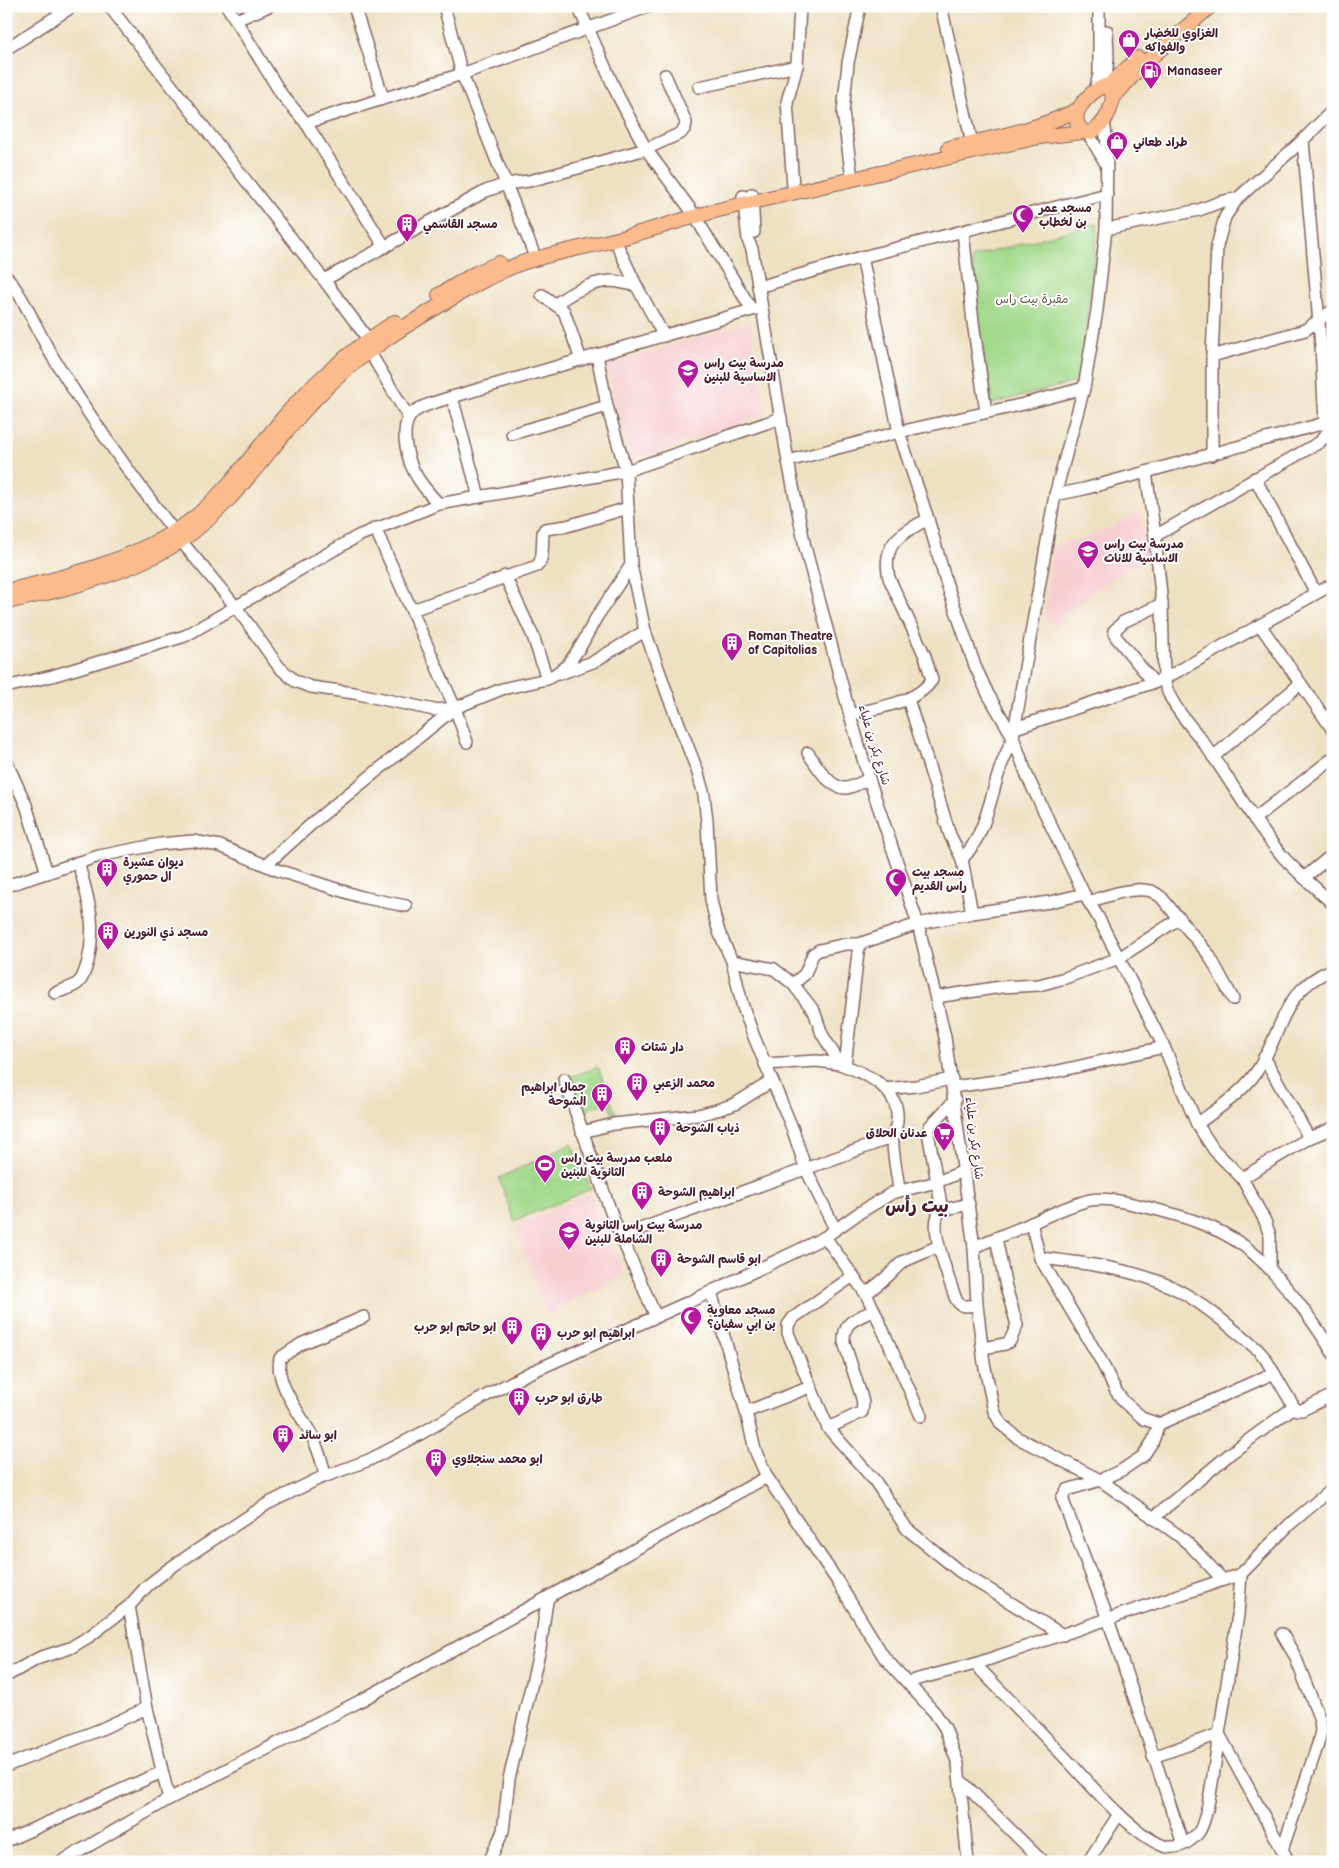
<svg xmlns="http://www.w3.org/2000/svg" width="1339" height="1868" font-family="'Balsamiq Sans','Playpen Sans Arabic',sans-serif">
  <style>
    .built { fill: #f7cfd1 }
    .green { fill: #a2d98a; stroke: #767c5a }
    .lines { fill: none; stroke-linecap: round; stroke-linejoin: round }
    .minor-casing { stroke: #836360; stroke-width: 14 }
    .major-casing { stroke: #836360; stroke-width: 16 }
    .minor { stroke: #fff; stroke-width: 11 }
    .major { stroke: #fbbb8c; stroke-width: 14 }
    .labels { text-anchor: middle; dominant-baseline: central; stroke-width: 4; stroke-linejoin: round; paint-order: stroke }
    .poi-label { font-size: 12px; font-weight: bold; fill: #4a1f2b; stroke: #fff; text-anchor: start }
    .park-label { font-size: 12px; fill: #645748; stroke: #fff }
    .street-label { font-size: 12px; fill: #4a1f2b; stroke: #fff }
    .district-label { font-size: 18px; font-weight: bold; fill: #4a1f2b; stroke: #fff }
  </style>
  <rect width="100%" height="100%" fill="#fff"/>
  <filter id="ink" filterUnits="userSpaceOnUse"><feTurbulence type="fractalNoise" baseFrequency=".02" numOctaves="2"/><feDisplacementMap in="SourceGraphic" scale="10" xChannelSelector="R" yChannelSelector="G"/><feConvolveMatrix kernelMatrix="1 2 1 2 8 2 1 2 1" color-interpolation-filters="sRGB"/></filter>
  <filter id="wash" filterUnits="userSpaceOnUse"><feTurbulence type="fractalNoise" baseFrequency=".0096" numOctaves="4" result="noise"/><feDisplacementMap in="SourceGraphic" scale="20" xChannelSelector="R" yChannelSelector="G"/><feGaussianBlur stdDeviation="1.12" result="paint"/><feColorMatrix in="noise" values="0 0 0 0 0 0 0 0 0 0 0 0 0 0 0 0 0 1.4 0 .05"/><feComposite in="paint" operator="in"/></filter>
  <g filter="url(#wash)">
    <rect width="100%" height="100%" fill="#eee1c2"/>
    <g class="built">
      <polygon points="750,322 767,414 631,461 606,365"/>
      <polygon points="1140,511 1142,513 1147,559 1107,582 1078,604 1055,625 1045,618 1051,557 1055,544 1085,538 1104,531"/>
      <polygon points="590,1193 625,1275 546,1315 515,1226"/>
    </g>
    <g class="green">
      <polygon points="1098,223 1080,377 1072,383 991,404 978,323 972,257"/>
      <polygon points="598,1067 618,1119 608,1123 613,1116 608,1102 591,1108 587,1112 588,1123 583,1125 565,1079"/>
      <polygon points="571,1144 591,1189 514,1221 499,1178"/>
    </g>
  </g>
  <g filter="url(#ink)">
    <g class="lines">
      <g class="minor-casing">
        <g id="minor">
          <polyline points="109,6 324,280 368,339"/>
          <polyline points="227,6 282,95 306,123 385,247"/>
          <polyline points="354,6 383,98"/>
          <polyline points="444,6 462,74 536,259"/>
          <polyline points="578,6 618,96 646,149 691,210 752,310 759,308"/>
          <polyline points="941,6 972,143"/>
          <polyline points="236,20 269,6"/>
          <polyline points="6,49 73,6"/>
          <polyline points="1105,86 1108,58 1107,31"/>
          <polyline points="699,87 797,66"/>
          <polyline points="1095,91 1099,74 1099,6"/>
          <polyline points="1104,120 1107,145 1106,229 1097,310 1084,388 1055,495 1013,737 1028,778 1084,894 1098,917 1164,1047 1197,1124 1214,1150 1242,1178 1265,1221 1270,1236 1270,1269"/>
          <polyline points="306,123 462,74 650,6"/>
          <polyline points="1088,133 1106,164"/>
          <polyline points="1303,140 1321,346 1325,424"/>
          <polyline points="851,171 843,112 848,63 860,6"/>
          <polyline points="793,186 787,102 797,66 800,6"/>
          <polyline points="752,194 754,232"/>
          <polyline points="743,196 748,240 752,249 788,461 805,547 850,715 869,779 918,924 945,1037 974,1247 977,1305 984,1363 994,1411 1001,1424 1018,1438 1100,1480 1178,1535 1190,1545 1223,1580"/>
          <polyline points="1106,229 1199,210 1220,202 1238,198"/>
          <polyline points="963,232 973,322 986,412"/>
          <polyline points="615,240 636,285 664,336"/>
          <path d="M862 257 899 432 928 519 946 582 975 666 988 694 1013 737C1009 747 1005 756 1001 766 990 797 986 835 962 859"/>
          <path d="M6 276C27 301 37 332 54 359 91 419 131 476 174 531"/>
          <polyline points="324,280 486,191 506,184 529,181 582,167 646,149 681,133 685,128 686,122 665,75"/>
          <polyline points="758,287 862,257 1107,194"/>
          <polyline points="542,295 564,311 581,360"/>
          <path d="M556 304C570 293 593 281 612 281 620 282 628 284 636 285"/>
          <polyline points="369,351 409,418"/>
          <polyline points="597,355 607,406 626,471 631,565 645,631 667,693 697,770 704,795 707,821 711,900 715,918 719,932 732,961 742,1004 754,1037 793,1130 805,1167 835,1229"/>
          <polyline points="1212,356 1305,330 1333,310"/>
          <polyline points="452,397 479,497"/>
          <polyline points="512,434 607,406"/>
          <polyline points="1212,455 1212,356 1217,246 1225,217 1238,198 1303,140 1333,110"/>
          <polyline points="788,461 899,432 1024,404 1084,388"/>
          <polyline points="1146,472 1332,421"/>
          <polyline points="1255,478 1316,593"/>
          <path d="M1055 495 1084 489 1146 472 1155 536 1162 604 1164 679C1169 705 1191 725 1206 746 1233 784 1255 825 1285 859 1300 875 1317 889 1333 904"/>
          <path d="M439 504C432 497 425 489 419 480 408 464 396 425 415 411 425 404 440 401 452 397L752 310"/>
          <polyline points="375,528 455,708 467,742"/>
          <polyline points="1155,536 1320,442 1333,425"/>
          <polyline points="181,541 236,607 279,667 295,681 311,687 354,693 434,710 455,708 502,689 547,679 554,675 567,666 582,644 596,618 631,565"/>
          <polyline points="505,576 533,636 547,679"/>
          <polyline points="412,610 537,566 540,562 542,555 543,533 545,529 567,526 628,508"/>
          <polyline points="1260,625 1333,730"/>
          <polyline points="559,674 593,662 645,631"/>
          <polyline points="1154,683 1116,637 1114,631 1123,622 1162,604"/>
          <polyline points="6,687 52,676 185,636 358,536 439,504 626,471 781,418"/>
          <polyline points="908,699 950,835 962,859 972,913"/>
          <path d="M850 715C877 707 916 704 932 680L925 656 889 578C881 543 901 534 928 519"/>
          <polyline points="1015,728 1164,679 1333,584"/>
          <path d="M808 753C816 764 830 790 847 788 855 786 862 782 869 779"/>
          <polyline points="1213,757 1300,684"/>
          <polyline points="6,761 26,805 47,873"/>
          <polyline points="1254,819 1333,758"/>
          <polyline points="266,865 316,820 455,708"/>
          <polyline points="1304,878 1333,854"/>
          <polyline points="6,886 99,856 160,844 193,841 220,846 277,870 361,897 406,906"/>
          <path d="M1089 902C1106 896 1133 886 1151 891 1154 892 1158 895 1161 897L1209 955 1233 999"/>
          <path d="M732 961 774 969 793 984 814 1011 822 1034 840 1064C865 1073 900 1088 897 1120 897 1126 894 1131 893 1136 891 1146 898 1178 899 1190"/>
          <polyline points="793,984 805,974 813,954 819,950 846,944 859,944 918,924 972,913 1050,902 1084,894"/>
          <path d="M55 993C62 990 73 988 79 982 84 977 86 967 88 961 97 922 88 899 78 862"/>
          <polyline points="936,997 1001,987 1039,985 1065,978 1119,958 1180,918"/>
          <polyline points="1264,1057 1309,1138"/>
          <polyline points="765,1064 817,1061 840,1064"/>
          <polyline points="845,1066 859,944"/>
          <polyline points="564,1079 613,1218 656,1317"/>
          <polyline points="953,1087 1045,1074 1164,1047"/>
          <polyline points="885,1089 916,1086 952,1079"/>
          <polyline points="955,1100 930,1126 928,1132 942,1210 969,1204"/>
          <path d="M1197 1124C1219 1108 1242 1093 1257 1071 1285 1029 1279 992 1333 969"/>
          <polyline points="582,1132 614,1124 698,1115 717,1110 735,1104 772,1081"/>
          <polyline points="1242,1178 1309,1138 1333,1128"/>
          <path d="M942 1210C925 1221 950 1281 955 1297 961 1309 966 1306 977 1305"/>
          <polyline points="1031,1223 1040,1258 1100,1359 1116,1391 1124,1402 1144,1419 1159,1424"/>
          <polyline points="621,1236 893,1137"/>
          <polyline points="825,1237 866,1294 874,1310 921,1416"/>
          <path d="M974 1247C993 1239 1011 1232 1030 1224 1049 1215 1069 1205 1090 1200 1108 1197 1128 1203 1146 1207 1179 1215 1215 1225 1244 1246 1275 1268 1313 1320 1333 1353"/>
          <path d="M1040 1258C1086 1263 1144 1270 1185 1294 1211 1309 1235 1331 1258 1350L1265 1358 1294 1407 1297 1410H1302L1333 1395"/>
          <polyline points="853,1276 793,1318 788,1325 788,1333 828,1428 875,1481 907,1529 959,1571 1063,1635"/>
          <polyline points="866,1294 889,1275 902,1262 939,1246"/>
          <polyline points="983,1348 1005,1344 1010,1341 1017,1325 1006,1287 996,1238"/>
          <polyline points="746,1412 810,1387"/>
          <path d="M828 1428 862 1412 863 1403 861 1395 844 1342C843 1320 857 1319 874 1310"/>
          <path d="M325 1476C323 1462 318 1449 312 1436 301 1414 274 1383 280 1358L301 1344 364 1317"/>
          <polyline points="767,1477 836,1579 884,1657 935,1713 945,1728 958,1764 968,1862"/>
          <polyline points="1153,1518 1231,1453 1294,1407"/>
          <polyline points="1282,1634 1295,1656 1320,1720 1321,1731 1318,1744 1282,1850"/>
          <path d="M975 1664C1008 1698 1040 1732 1073 1766 1094 1789 1135 1836 1164 1846 1177 1850 1189 1843 1198 1833 1209 1821 1216 1753 1219 1734L1289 1862"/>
          <polyline points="6,1676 39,1658 70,1648 90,1636 129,1606 147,1586 170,1568 267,1504 318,1479 369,1460 422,1433 489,1394 527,1374 689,1302 799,1250 825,1237 859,1213 892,1193 937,1182 964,1171"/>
          <polyline points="907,1682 975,1664 1241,1574 1290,1524 1333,1488"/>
          <polyline points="1153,1757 1219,1734 1238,1615 1241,1574"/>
          <polyline points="6,1766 99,1730 147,1708"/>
          <polyline points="960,1780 1043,1862"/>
          <polyline points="169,1799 360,1701 550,1596"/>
          <polyline points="6,1841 162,1772"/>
          <polyline points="1183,1844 1108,1619 1062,1498 1067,1490 1100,1480 1122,1470 1143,1456 1153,1441 1159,1424 1274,1373"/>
          <polyline points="61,1862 169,1799 147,1708 129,1606"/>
          <polyline points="489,1862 503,1831 509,1779 540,1649 547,1601 550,1596 767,1477 755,1450 746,1412 711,1292"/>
          <polyline points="1088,1862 1119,1814"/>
        </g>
      </g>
      <g class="major-casing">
        <g id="major">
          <path d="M1105 86 1111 90C1118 103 1100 137 1083 132 1071 119 1077 108 1088 97 1093 92 1098 88 1105 86Z"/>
          <polyline points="1107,87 1138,58"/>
          <polyline points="1113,98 1142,65 1211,6"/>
          <path d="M949 148C992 138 1037 130 1077 110"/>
          <polyline points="439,295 476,273 499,263"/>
          <path d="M6 591C70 577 151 555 201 512 232 484 257 449 283 418 316 379 353 349 395 322"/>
          <path d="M6 602C61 591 135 572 182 540 235 504 270 446 314 400 360 351 417 318 475 285 492 276 510 266 528 261 560 251 593 246 625 237 664 226 703 213 743 204 841 181 941 160 1039 137L1083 132"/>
        </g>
      </g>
      <use href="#minor" class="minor"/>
      <use href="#major" class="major"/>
    </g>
  </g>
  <defs>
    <g id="shop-pin" transform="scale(1.125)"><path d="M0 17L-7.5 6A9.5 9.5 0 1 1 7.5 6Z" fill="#b5179e" stroke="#fff"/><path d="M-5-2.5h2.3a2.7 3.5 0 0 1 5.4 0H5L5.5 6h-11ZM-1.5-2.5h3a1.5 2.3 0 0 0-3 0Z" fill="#fff"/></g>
    <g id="fuel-pin" transform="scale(1.125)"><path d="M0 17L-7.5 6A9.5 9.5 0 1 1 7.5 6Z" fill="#b5179e" stroke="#fff"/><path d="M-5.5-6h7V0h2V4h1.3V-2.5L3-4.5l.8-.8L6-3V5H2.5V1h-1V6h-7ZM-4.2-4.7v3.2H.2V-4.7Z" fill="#fff"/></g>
    <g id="mosque-pin" transform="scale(1.125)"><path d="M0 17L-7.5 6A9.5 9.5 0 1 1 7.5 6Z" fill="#b5179e" stroke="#fff"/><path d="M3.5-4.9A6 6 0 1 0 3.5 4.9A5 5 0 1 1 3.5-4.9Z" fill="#fff"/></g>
    <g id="building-pin" transform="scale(1.125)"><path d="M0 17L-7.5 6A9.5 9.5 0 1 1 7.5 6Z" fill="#b5179e" stroke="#fff"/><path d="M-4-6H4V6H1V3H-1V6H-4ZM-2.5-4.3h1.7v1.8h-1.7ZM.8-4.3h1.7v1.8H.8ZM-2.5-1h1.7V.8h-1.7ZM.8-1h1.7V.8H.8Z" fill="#fff"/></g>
    <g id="school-pin" transform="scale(1.125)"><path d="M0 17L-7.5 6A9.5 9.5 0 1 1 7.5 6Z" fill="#b5179e" stroke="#fff"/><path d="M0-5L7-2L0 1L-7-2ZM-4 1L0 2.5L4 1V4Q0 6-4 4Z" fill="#fff"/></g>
    <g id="supermarket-pin" transform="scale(1.125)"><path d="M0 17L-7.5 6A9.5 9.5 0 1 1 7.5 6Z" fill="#b5179e" stroke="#fff"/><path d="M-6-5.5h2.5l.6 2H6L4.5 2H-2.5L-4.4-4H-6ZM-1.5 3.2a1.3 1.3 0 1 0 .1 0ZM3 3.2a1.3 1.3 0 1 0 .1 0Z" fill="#fff"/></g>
    <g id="stadium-pin" transform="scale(1.125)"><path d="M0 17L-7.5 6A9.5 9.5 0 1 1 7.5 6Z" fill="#b5179e" stroke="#fff"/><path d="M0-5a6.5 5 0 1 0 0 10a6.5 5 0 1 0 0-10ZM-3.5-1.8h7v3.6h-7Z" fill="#fff"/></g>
  </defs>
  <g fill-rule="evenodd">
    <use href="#shop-pin" x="1129" y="40"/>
    <use href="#fuel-pin" x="1151" y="71"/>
    <use href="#shop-pin" x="1117" y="142"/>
    <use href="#mosque-pin" x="1023" y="215"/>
    <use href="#building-pin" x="407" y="224"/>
    <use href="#school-pin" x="688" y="370"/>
    <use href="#school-pin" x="1088" y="551"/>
    <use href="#building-pin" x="732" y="643"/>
    <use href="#building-pin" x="107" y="869"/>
    <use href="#mosque-pin" x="896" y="879"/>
    <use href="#building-pin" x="108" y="932"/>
    <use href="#building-pin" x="625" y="1047"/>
    <use href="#building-pin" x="637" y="1083"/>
    <use href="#building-pin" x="602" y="1094"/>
    <use href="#building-pin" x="660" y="1128"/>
    <use href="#supermarket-pin" x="944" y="1133"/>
    <use href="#stadium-pin" x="545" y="1165"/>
    <use href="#building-pin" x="642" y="1192"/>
    <use href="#school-pin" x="569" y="1232"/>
    <use href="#building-pin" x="661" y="1259"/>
    <use href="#mosque-pin" x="691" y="1317"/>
    <use href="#building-pin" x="512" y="1327"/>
    <use href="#building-pin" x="541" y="1333"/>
    <use href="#building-pin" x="519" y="1398"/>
    <use href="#building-pin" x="283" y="1435"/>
    <use href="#building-pin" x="436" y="1459"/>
  </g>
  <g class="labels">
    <g class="poi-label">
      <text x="1145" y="33">الغزاوي للخضار<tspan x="1145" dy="14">والفواكه</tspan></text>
      <text x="1167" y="71">Manaseer</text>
      <text x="1133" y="142">طراد طعاني</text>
      <text x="1039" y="208">مسجد عمر<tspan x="1039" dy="14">بن لخطاب</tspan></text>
      <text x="423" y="224">مسجد القاسمي</text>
      <text x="704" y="363">مدرسة بيت راس<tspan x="704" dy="14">الاساسية للبنين</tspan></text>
      <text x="1104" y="544">مدرسة بيت راس<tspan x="1104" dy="14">الاساسية للاناث</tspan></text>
      <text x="748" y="636">Roman Theatre<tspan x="748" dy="14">of Capitolias</tspan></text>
      <text x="123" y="862">ديوان عشيرة<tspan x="123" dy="14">ال حموري</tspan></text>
      <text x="912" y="872">مسجد بيت<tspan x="912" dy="14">راس القديم</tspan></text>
      <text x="124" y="932">مسجد ذي النورين</text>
      <text x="641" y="1047">دار شتات</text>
      <text x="653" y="1083">محمد الزعبي</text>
      <text x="586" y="1087" text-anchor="end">جمال ابراهيم<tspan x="586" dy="14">الشوحة</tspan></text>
      <text x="676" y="1128">ذياب الشوحة</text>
      <text x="928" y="1133" text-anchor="end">عدنان الحلاق</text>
      <text x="561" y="1158">ملعب مدرسة بيت راس<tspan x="561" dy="14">الثانوية للبنين</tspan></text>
      <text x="658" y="1192">ابراهيم الشوحة</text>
      <text x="585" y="1225">مدرسة بيت راس الثانوية<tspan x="585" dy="14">الشاملة للبنين</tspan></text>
      <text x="677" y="1259">ابو قاسم الشوحة</text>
      <text x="707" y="1310">مسجد معاوية<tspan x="707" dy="14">بن ابي سفيان؟</tspan></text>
      <text x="496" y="1327" text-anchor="end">ابو حاتم ابو حرب</text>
      <text x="557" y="1333">ابراهيم ابو حرب</text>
      <text x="535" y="1398">طارق ابو حرب</text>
      <text x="299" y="1435">ابو سائد</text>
      <text x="452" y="1459">ابو محمد سنجلاوي</text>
    </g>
    <g class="park-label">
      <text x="1032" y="299">مقبرة بيت راس</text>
    </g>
    <g class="street-label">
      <text transform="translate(874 745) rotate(73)">شارع بكر بن علياء</text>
      <text transform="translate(974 1138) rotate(83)">شارع بكر بن علياء</text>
    </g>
    <g class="district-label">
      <text x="917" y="1206">بيت رأس</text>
    </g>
  </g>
  <rect width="1339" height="1868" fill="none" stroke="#fff" stroke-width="25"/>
</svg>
